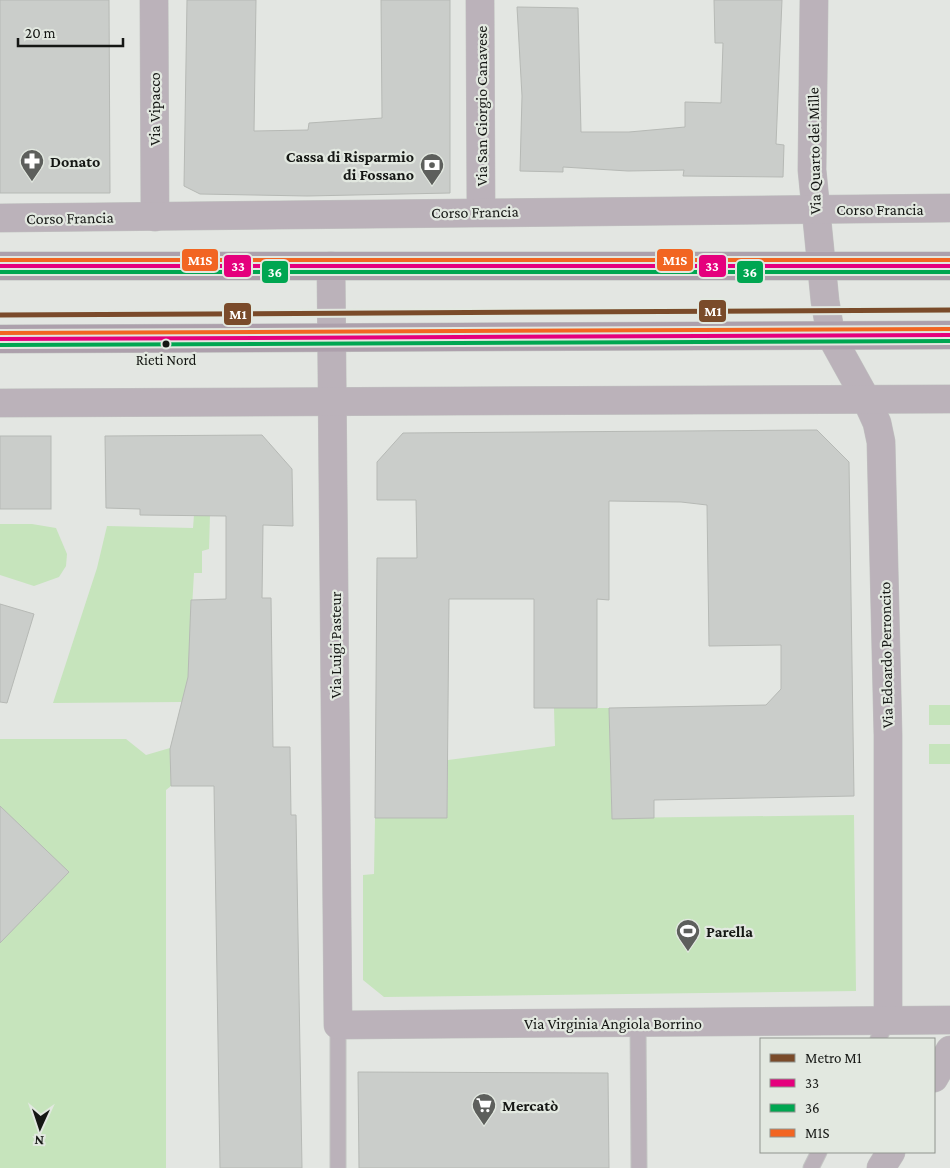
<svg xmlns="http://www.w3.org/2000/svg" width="950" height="1168" font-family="'Crimson Pro',serif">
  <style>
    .green { fill: #c6e4bc }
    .building { fill: #cacdca; stroke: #b6b9b5 }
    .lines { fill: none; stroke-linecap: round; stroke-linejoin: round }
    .service-casing { stroke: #c2c4c2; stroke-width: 17 }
    .minor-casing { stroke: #c2c4c2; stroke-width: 29 }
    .primary-casing { stroke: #c2c4c2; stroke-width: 29 }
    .service { stroke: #bbb2ba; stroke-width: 15 }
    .minor { stroke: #bbb2ba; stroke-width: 28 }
    .primary { stroke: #ada0ac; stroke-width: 28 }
    .bus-1-casing { stroke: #e2e8e0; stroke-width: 8 }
    .bus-2-casing { stroke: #e2e8e0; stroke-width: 8 }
    .bus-3-casing { stroke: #e2e8e0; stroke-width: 8 }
    .bus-1 { stroke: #e5007d; stroke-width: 4 }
    .bus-2 { stroke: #00a651; stroke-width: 4 }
    .bus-3 { stroke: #f26522; stroke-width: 4 }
    .metro-1-casing { stroke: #e2e8e0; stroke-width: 9 }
    .metro-1 { stroke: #7a4b2a; stroke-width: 5 }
    .bus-dot { fill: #151714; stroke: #e2e8e0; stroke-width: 2 }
    .labels { text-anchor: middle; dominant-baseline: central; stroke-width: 4.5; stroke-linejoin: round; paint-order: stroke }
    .bus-label { font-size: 15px; fill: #151714; stroke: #e2e8e0 }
    .street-label { font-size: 16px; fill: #151714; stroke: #e2e8e0 }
    .poi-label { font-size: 16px; font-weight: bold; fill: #151714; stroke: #e2e8e0; text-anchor: start }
    .line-badge { stroke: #e2e8e0; stroke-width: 2 }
    .badge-label { font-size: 14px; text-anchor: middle; font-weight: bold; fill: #fff }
  </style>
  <rect width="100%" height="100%" fill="#e3e6e2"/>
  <g class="green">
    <polygon points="210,514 209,549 202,551 202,573 194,573 188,677 182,702 53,703 97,568 107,526 193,528 194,515"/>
    <polygon points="0,524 32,524 56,528 67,554 66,566 59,577 34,586 0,575"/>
    <rect x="929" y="705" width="21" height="20"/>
    <polygon points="554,708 609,708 612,818 854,815 856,991 384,997 363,980 363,875 374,874 375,818 447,818 448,760 555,746"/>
    <polygon points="0,739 126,739 146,755 170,748 171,786 166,790 166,1168 0,1168"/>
    <rect x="929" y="744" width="21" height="20"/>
  </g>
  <g class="building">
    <polygon points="0,0 109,0 110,193 0,193"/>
    <polygon points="187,0 256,0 254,131 308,130 309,123 382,118 381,0 450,0 450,193 307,196 200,194 184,186"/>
    <polygon points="714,0 782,0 776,144 784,145 783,177 683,176 684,170 628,171 563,167 563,172 520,171 522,96 517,7 578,8 581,132 629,132 685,127 685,102 721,103 723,43 715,43"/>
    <polygon points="817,430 849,462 854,796 654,800 654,818 612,819 609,708 766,705 781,689 781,645 709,646 707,505 681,502 609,501 609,600 597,599 597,708 534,708 534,599 449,599 447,818 375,818 377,558 417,558 416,500 377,500 377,462 403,433"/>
    <polygon points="262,435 292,469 293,526 263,525 262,598 271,598 273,747 290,747 291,815 296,815 302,1168 220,1168 214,786 171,786 170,749 188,677 191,600 226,599 226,516 140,515 140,509 106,508 105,436"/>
    <rect x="0" y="436" width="51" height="73"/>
    <polygon points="0,604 34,614 7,703 0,702"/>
    <polygon points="0,806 69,872 0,943"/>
    <polygon points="358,1072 608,1073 609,1168 359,1168"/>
  </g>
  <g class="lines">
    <g class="service-casing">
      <g id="service">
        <polyline points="638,1023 639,1168"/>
        <polyline points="338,1025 338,1168"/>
        <polyline points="878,1039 888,1020"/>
        <polyline points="811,1168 819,1152"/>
      </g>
    </g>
    <g class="minor-casing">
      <g id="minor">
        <polyline points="154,0 155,217"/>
        <polyline points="480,0 481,211"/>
        <polyline points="814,0 812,170 825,301 831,336 867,401 877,423 881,442 888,735 888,1020"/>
        <path d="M0 218C317 216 633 210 950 208"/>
        <polyline points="331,266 338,1025 950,1020"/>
        <polyline points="0,403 950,399"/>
        <polyline points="934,1078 950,1050"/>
        <polyline points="881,1168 891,1152"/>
      </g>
    </g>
    <g class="primary-casing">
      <g id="primary">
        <polyline points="0,266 950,266"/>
        <polyline points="0,339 950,335"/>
      </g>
    </g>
    <use href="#service" class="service"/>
    <use href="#minor" class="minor"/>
    <use href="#primary" class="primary"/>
    <g class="bus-1-casing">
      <g id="bus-1">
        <polyline points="0,266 950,266"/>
        <polyline points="0,339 950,335"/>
      </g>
    </g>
    <g class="bus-2-casing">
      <g id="bus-2">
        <polyline points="0,272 950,272"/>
        <polyline points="0,345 950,341"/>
      </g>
    </g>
    <g class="bus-3-casing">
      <g id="bus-3">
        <polyline points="0,260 950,260"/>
        <polyline points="0,333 950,329"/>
      </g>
    </g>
    <use href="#bus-1" class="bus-1"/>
    <use href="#bus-2" class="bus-2"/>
    <use href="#bus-3" class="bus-3"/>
    <g class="metro-1-casing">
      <polyline id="metro-1" points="0,315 950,310"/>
    </g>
    <use href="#metro-1" class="metro-1"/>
  </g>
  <defs>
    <g id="pharmacy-pin" transform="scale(1.25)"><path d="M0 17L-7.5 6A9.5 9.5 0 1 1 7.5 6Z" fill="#5d5f5c" stroke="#e2e8e0"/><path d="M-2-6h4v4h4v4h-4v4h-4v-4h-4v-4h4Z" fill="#fff"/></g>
    <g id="bank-pin" transform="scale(1.25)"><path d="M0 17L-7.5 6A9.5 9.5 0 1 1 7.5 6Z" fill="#5d5f5c" stroke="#e2e8e0"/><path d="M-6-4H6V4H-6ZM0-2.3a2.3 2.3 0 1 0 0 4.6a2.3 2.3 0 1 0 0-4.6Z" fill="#fff"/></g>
    <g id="stadium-pin" transform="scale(1.25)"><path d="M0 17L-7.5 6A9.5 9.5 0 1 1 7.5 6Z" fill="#5d5f5c" stroke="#e2e8e0"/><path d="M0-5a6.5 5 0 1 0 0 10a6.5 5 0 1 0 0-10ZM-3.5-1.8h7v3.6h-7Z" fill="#fff"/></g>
    <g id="supermarket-pin" transform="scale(1.25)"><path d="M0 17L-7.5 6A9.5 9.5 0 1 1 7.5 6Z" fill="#5d5f5c" stroke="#e2e8e0"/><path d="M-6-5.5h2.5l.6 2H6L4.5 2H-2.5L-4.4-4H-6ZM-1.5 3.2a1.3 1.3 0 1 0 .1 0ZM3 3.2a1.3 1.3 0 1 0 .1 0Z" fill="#fff"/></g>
  </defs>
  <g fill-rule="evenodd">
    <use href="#pharmacy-pin" x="32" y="161"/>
    <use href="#bank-pin" x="432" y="165"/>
    <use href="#stadium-pin" x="688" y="931"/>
    <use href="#supermarket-pin" x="484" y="1105"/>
  </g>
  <circle class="bus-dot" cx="166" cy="344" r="4.5"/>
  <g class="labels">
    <g class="bus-label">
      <text x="166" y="360">Rieti Nord</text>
    </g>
    <g class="street-label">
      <text transform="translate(481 106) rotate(-90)">Via San Giorgio Canavese</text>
      <text transform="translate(154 109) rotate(-90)">Via Vipacco</text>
      <text transform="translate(814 151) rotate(-91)">Via Quarto dei Mille</text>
      <text x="880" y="209">Corso Francia</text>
      <text transform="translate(475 212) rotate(-1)">Corso Francia</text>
      <text transform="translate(70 218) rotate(-1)">Corso Francia</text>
      <text transform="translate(335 645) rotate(-90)">Via Luigi Pasteur</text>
      <text transform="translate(886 655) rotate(-91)">Via Edoardo Perroncito</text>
      <text x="613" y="1023">Via Virginia Angiola Borrino</text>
    </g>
    <g class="poi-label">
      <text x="414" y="156" text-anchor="end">Cassa di Risparmio<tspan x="414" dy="18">di Fossano</tspan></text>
      <text x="50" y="161">Donato</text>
      <text x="706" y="931">Parella</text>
      <text x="502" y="1105">Mercatò</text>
    </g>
  </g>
  <g class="line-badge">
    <rect x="181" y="248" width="38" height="24" rx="5" fill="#f26522"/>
    <rect x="656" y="248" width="38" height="24" rx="5" fill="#f26522"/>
    <rect x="223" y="254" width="29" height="24" rx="5" fill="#e5007d"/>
    <rect x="698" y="254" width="29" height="24" rx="5" fill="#e5007d"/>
    <rect x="261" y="260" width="28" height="24" rx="5" fill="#00a651"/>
    <rect x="736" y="260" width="28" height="24" rx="5" fill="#00a651"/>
    <rect x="698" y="299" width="29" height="24" rx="5" fill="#7a4b2a"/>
    <rect x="223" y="302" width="29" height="24" rx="5" fill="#7a4b2a"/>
  </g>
  <g class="badge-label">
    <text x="200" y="265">M1S</text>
    <text x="675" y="265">M1S</text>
    <text x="238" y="271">33</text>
    <text x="712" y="271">33</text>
    <text x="275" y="277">36</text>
    <text x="750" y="277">36</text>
    <text x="713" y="316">M1</text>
    <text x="238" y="319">M1</text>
  </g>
  <rect x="760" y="1038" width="175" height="115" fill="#e2e8e0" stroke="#90948e"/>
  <rect x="770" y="1054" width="25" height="8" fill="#7a4b2a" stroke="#90948e"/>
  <text x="805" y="1063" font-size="15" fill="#151714">Metro M1</text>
  <rect x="770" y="1079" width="25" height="8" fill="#e5007d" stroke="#90948e"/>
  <text x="805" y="1088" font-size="15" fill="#151714">33</text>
  <rect x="770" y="1104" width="25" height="8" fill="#00a651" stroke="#90948e"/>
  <text x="805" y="1113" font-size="15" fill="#151714">36</text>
  <rect x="770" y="1129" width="25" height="8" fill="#f26522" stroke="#90948e"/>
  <text x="805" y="1138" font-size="15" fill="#151714">M1S</text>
  <g transform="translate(40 1128) rotate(183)" stroke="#e2e8e0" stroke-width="4" paint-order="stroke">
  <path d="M0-4L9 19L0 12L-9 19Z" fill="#151714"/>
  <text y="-8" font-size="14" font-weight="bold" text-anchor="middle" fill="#151714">N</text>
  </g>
  <path d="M18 38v8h105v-8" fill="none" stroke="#151714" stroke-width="2.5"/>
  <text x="25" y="38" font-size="15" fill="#151714" stroke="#e2e8e0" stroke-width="4" paint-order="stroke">20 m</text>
</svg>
